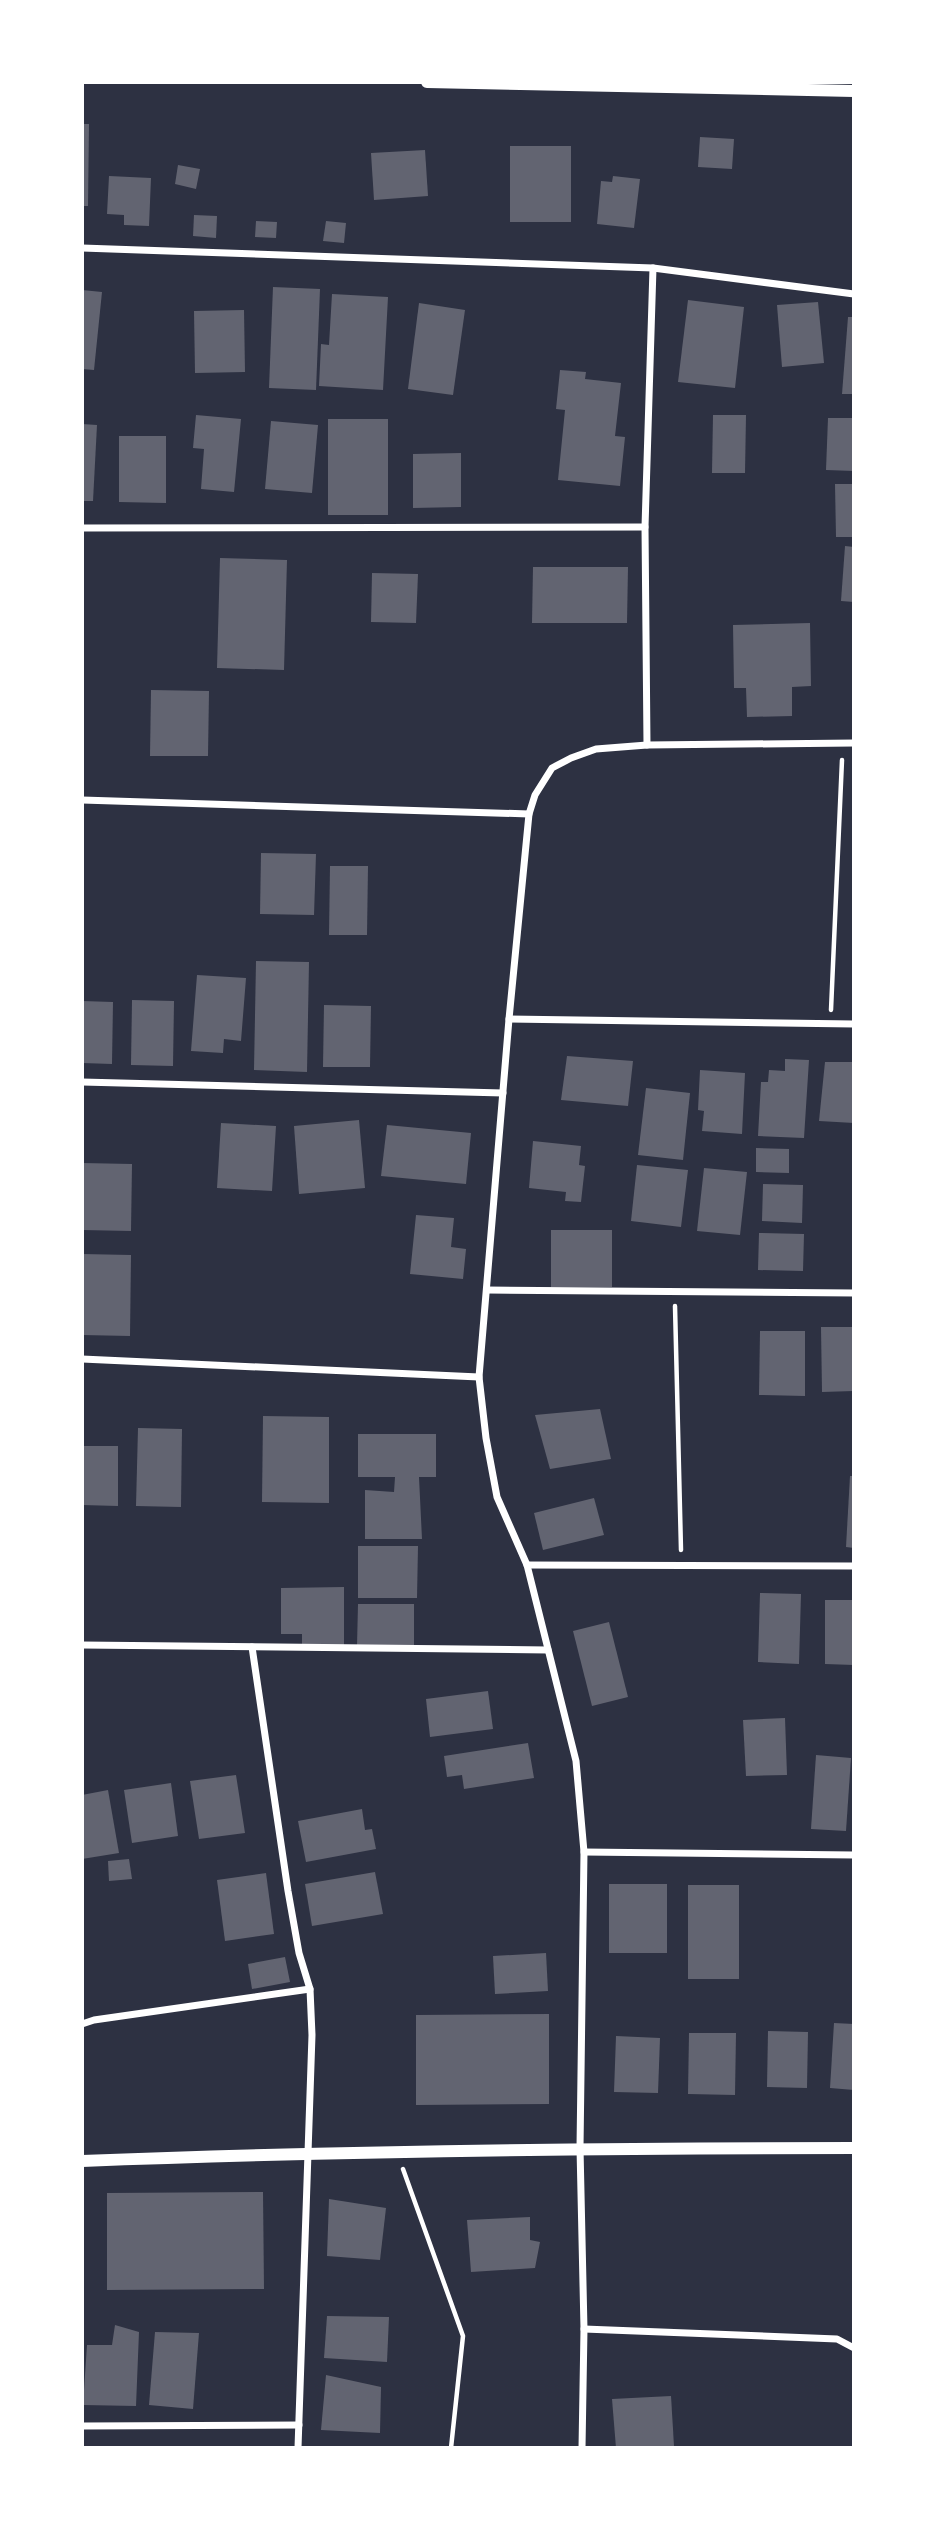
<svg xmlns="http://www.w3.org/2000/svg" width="936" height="2530" font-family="Figtree,sans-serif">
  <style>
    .building { fill: #626471 }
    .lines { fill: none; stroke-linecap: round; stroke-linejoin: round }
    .path { stroke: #fff; stroke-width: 4.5 }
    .minor { stroke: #fff; stroke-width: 7 }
    .tertiary { stroke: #fff; stroke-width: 12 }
  </style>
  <rect width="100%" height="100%" fill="#2d3142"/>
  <g class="building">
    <polygon points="82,124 89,124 88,206 82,206"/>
    <polygon points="700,137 734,139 732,169 698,167"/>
    <rect x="510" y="146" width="61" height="76"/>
    <polygon points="425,150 428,196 374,200 371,153"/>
    <polygon points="178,165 200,169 196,189 175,184"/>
    <polygon points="109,176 151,178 149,226 124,225 124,215 107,214"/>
    <polygon points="613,176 640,179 634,228 597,224 601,181 612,182"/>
    <polygon points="194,215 217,216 216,238 193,236"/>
    <polygon points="256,221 277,222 276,238 255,237"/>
    <polygon points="326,221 346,223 344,243 323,241"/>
    <polygon points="273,287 320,289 316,390 269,388"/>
    <polygon points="82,290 102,292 94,370 82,369"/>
    <polygon points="332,294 388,297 383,390 319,386 321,344 329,345"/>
    <polygon points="688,300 744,307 735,388 678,382"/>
    <polygon points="818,302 824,363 782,367 777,305"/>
    <polygon points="419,303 465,310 453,395 408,389"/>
    <polygon points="244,310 245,372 195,373 194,311"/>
    <polygon points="848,317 854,317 854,394 842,394"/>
    <polygon points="560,370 586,372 585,379 621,383 615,436 625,437 620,486 558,480 565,410 556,409"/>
    <polygon points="196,415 241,419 234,492 201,489 204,449 193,448"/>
    <polygon points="713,415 746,415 745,473 712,473"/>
    <polygon points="828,418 854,418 854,471 826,470"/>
    <rect x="328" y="419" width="60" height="96"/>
    <polygon points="271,421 318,425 312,493 265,489"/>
    <polygon points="82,424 97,425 93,501 82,501"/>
    <polygon points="119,436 166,436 166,503 119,502"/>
    <polygon points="461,453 461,507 413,508 413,454"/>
    <polygon points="835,484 854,484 854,537 836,537"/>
    <polygon points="845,546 854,547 854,602 841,601"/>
    <polygon points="220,558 287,560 284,670 217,668"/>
    <polygon points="533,567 628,567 627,623 532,623"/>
    <polygon points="372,573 418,574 416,623 371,622"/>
    <polygon points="810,623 811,686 792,687 792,716 747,717 746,688 734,688 733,625"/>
    <polygon points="151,690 209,691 208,756 150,756"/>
    <polygon points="261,853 316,854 314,915 260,914"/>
    <polygon points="330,866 368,866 367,935 329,935"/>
    <polygon points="256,961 309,962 307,1072 254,1070"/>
    <polygon points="197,975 246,978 241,1041 224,1039 223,1053 191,1051"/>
    <polygon points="132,1000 174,1001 173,1066 131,1065"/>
    <polygon points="82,1001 113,1002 112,1064 82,1063"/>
    <polygon points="324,1005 371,1006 370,1067 323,1067"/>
    <polygon points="567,1056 633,1061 628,1106 561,1100"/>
    <polygon points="785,1059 809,1060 804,1138 758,1136 761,1082 768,1082 769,1070 785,1071"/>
    <polygon points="825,1062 854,1062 854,1123 819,1121"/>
    <polygon points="700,1070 745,1073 742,1134 702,1131 704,1111 698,1110"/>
    <polygon points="646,1088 690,1093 683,1160 638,1155"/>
    <polygon points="359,1120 365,1188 299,1194 294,1126"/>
    <polygon points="221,1123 276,1126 272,1191 217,1188"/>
    <polygon points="387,1125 471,1133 466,1184 381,1176"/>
    <polygon points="533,1141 581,1146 579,1165 585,1166 581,1202 565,1201 566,1192 529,1188"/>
    <polygon points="756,1148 789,1149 789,1173 756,1172"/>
    <polygon points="82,1163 132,1164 131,1231 82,1230"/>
    <polygon points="637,1165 688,1170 681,1227 631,1221"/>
    <polygon points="704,1168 747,1172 740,1235 697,1231"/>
    <polygon points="763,1184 803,1185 802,1223 762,1221"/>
    <polygon points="416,1215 454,1218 451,1247 466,1249 463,1279 410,1274"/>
    <rect x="551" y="1230" width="61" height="57"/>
    <polygon points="759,1233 804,1234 803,1271 758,1270"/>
    <polygon points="82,1254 131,1255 130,1336 82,1335"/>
    <polygon points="821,1327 854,1327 854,1391 822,1392"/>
    <polygon points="760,1331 805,1331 805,1396 759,1395"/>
    <polygon points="600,1409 611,1459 550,1469 535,1415"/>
    <polygon points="263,1416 329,1417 329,1503 262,1502"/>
    <polygon points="138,1428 182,1429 181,1507 136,1506"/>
    <polygon points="358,1434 436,1434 436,1477 419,1477 422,1539 365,1539 365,1490 394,1492 395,1477 358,1477"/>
    <polygon points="82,1446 118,1446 118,1506 82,1505"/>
    <polygon points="850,1476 854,1476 854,1548 846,1547"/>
    <polygon points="594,1498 604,1535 543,1550 534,1513"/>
    <polygon points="358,1546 418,1546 417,1598 358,1598"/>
    <polygon points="344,1587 344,1647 302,1647 302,1634 281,1634 281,1588"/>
    <polygon points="760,1593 801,1594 799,1664 758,1662"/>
    <polygon points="825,1600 854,1600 854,1665 825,1664"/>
    <polygon points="358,1604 414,1604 414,1646 357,1646"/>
    <polygon points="609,1622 628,1697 592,1706 573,1631"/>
    <polygon points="488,1691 493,1729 430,1737 426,1699"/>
    <polygon points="785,1718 787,1775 746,1776 743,1720"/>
    <polygon points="528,1743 534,1778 464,1789 462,1775 447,1777 444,1756"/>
    <polygon points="816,1755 851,1758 846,1831 811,1829"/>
    <polygon points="236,1775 245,1833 199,1839 190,1781"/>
    <polygon points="171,1783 178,1836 132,1843 124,1790"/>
    <polygon points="108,1790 119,1853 82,1859 82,1795"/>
    <polygon points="362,1809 365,1830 372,1829 376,1849 306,1862 298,1821"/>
    <polygon points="129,1859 132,1879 109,1881 108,1861"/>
    <polygon points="375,1872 383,1914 312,1926 305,1884"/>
    <polygon points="266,1873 274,1934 225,1941 217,1880"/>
    <rect x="609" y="1884" width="58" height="69"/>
    <rect x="688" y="1885" width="51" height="94"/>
    <polygon points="546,1953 548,1991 495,1994 493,1956"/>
    <polygon points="285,1957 290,1982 252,1989 248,1964"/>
    <polygon points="549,2014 549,2104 416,2105 416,2015"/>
    <polygon points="834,2023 854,2024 854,2090 830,2088"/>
    <polygon points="768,2031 808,2032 807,2088 767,2087"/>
    <polygon points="689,2033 736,2033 735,2095 688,2094"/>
    <polygon points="616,2036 660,2038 658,2093 614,2092"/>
    <polygon points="263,2192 264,2289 107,2290 107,2193"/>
    <polygon points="329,2199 386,2208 380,2260 327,2256"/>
    <polygon points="530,2217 530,2240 540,2242 535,2268 471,2272 467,2220"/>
    <polygon points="327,2316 389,2317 387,2362 324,2358"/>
    <polygon points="115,2325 139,2332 136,2406 83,2405 87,2345 112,2345"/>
    <polygon points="155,2332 199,2333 193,2409 149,2405"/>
    <polygon points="326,2375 381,2387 380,2433 321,2430"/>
    <polygon points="671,2396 674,2446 616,2448 612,2399"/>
  </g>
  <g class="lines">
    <g class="path">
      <polyline points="831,1010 842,760"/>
      <polyline points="675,1306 681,1550"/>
      <polyline points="403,2169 463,2336 451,2448"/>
    </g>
    <g class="minor">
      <polyline points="82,248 653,268 854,294"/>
      <polyline points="82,528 645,527"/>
      <polyline points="647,745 645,527 653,268"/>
      <polyline points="82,800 529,814"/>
      <polyline points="509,1019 854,1024"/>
      <polyline points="82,1082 503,1093"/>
      <polyline points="487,1290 854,1293"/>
      <polyline points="82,1359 479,1377"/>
      <polyline points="527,1565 854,1566"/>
      <polyline points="82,1645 548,1650"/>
      <polyline points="252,1647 288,1891 299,1953 310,1989 312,2035 298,2448"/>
      <polyline points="584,1852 854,1855"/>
      <polyline points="82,2024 94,2020 310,1989"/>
      <polyline points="584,2329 837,2339 854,2348"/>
      <polyline points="82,2426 299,2425"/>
      <polyline points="582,2448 584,2329 580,2148 584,1852 576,1761 527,1565 497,1497 486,1438 479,1377 509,1019 529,814 535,795 552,768 571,758 596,749 647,745 854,743"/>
    </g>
    <g class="tertiary">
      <polyline points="427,82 854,91"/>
      <path d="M82 2161C339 2151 596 2148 854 2148"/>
    </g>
  </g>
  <rect width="936" height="2530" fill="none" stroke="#ffffff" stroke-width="168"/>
</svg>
